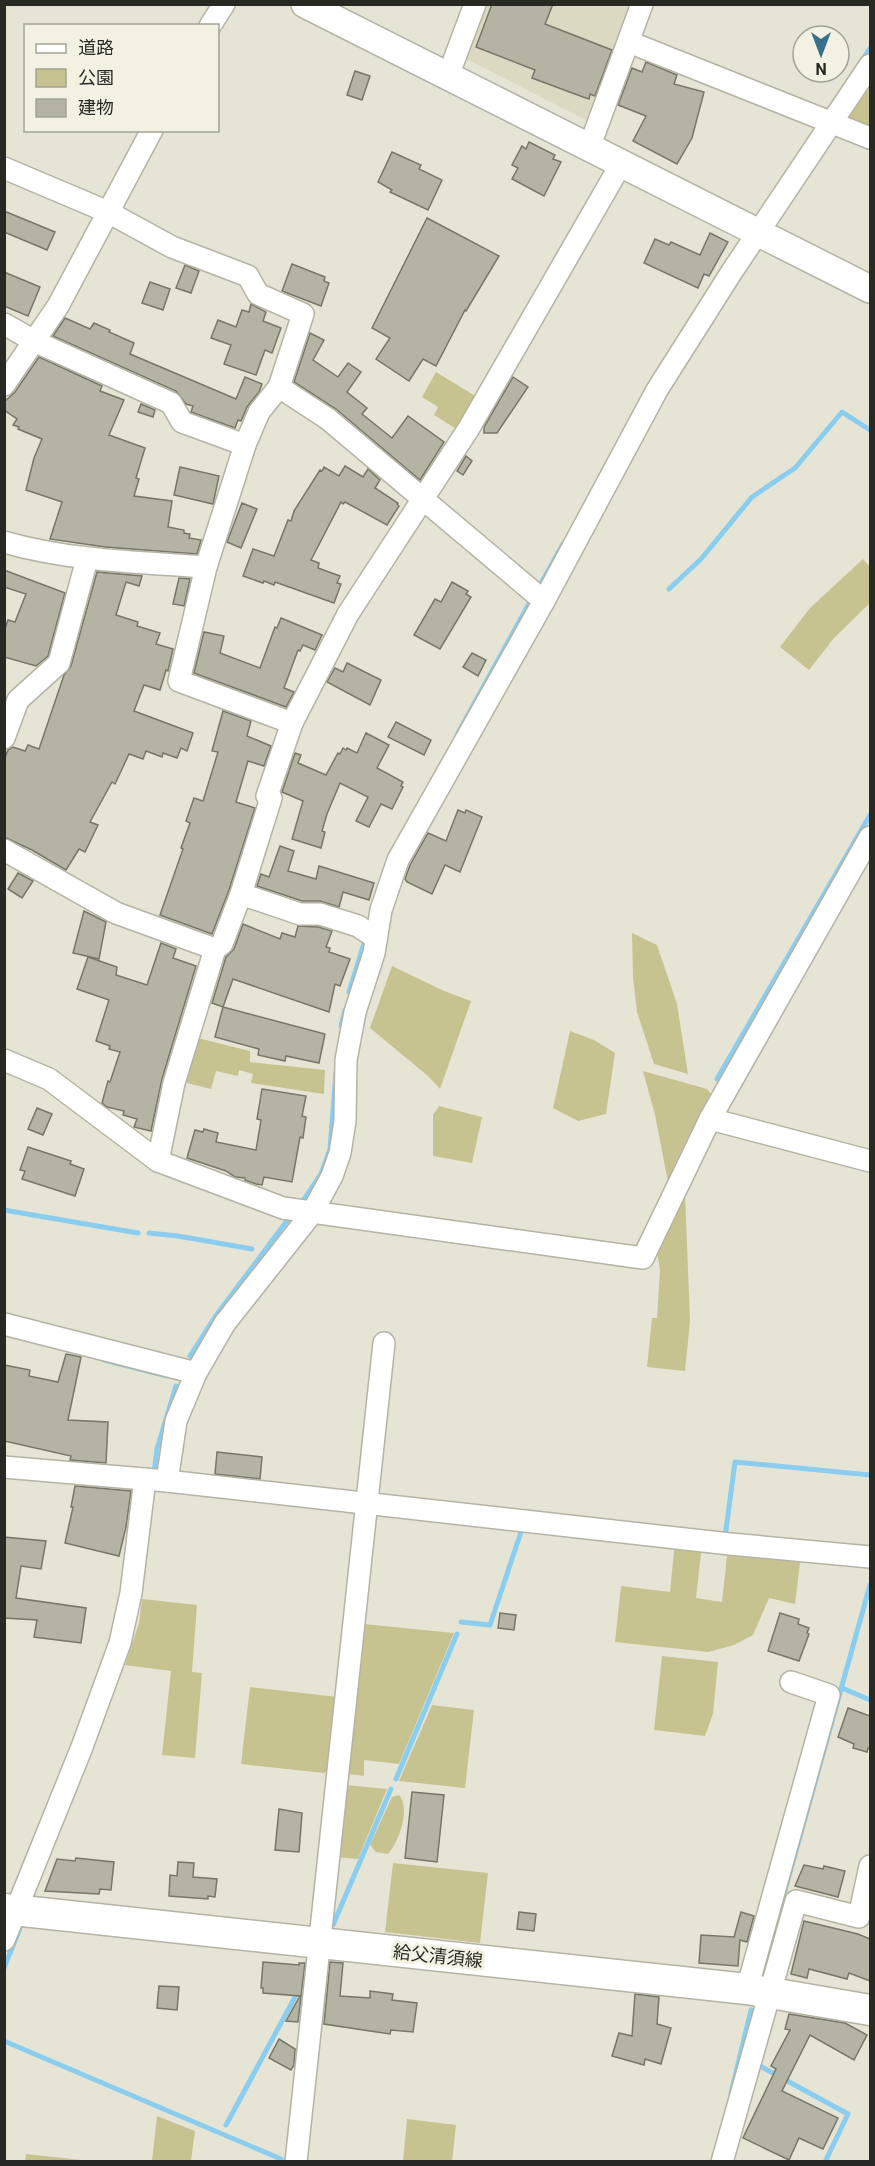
<svg xmlns="http://www.w3.org/2000/svg" width="875" height="2166" font-family="Roboto,'Noto Sans JP',sans-serif">
  <style>
    .built { fill: #dbd9c2 }
    .green { fill: #c7c391 }
    .lines { fill: none; stroke-linecap: round; stroke-linejoin: round }
    .stream { stroke: #8acdee; stroke-width: 5 }
    .building { fill: #b5b4a4; stroke: #777668; stroke-width: 1.5 }
    .minor-casing { stroke: #b4b3a4; stroke-width: 24 }
    .tertiary-casing { stroke: #b4b3a4; stroke-width: 30 }
    .secondary-casing { stroke: #b4b3a4; stroke-width: 33 }
    .minor { stroke: #fff; stroke-width: 21 }
    .tertiary { stroke: #fff; stroke-width: 27 }
    .secondary { stroke: #fff; stroke-width: 30 }
    .labels { text-anchor: middle; dominant-baseline: central; stroke-width: 6; stroke-linejoin: round; paint-order: stroke }
    .street-label { font-size: 18px; fill: #292923; stroke: #f3f2e2 }
  </style>
  <rect width="100%" height="100%" fill="#e6e5d5"/>
  <polygon class="built" points="484,5 632,5 588,121 464,58"/>
  <g class="green">
    <polygon points="870,74 870,127 849,119 847,111"/>
    <polygon points="436,372 477,397 458,430 434,415 438,407 422,397"/>
    <polygon points="863,559 870,567 870,603 834,638 809,670 780,647 810,608"/>
    <polygon points="632,933 657,945 677,1004 688,1074 654,1064 637,1012 633,977"/>
    <polygon points="392,966 444,991 471,1001 440,1089 428,1076 370,1028"/>
    <polygon points="570,1031 594,1040 615,1053 606,1114 578,1121 553,1108"/>
    <polygon points="194,1037 250,1051 250,1062 325,1070 324,1094 251,1083 253,1074 239,1070 238,1076 216,1071 211,1089 183,1082"/>
    <polygon points="643,1071 707,1089 711,1094 669,1187 655,1115"/>
    <polygon points="439,1106 482,1117 472,1163 433,1156 433,1115"/>
    <polygon points="685,1193 690,1321 685,1371 647,1367 652,1318 657,1318 660,1270 657,1251"/>
    <polygon points="675,1541 702,1544 696,1598 722,1602 728,1547 801,1555 795,1604 769,1598 753,1635 734,1645 708,1652 615,1642 621,1586 670,1592"/>
    <polygon points="142,1599 197,1605 192,1672 202,1673 195,1758 162,1755 171,1671 125,1665 139,1623"/>
    <polygon points="364,1624 454,1633 399,1764 364,1760 364,1776 349,1774 344,1769"/>
    <polygon points="662,1656 718,1662 713,1714 705,1736 654,1730"/>
    <polygon points="250,1687 338,1697 332,1768 324,1773 241,1764"/>
    <polygon points="432,1705 474,1710 465,1788 399,1781"/>
    <polygon points="346,1785 387,1789 358,1859 335,1857"/>
    <path d="M399 1795C411 1808 399 1842 388 1854L376 1852 370 1845 392 1797Z"/>
    <polygon points="393,1863 488,1873 480,1943 385,1932"/>
    <polygon points="157,2116 195,2131 191,2161 152,2161"/>
    <polygon points="407,2119 456,2125 452,2161 403,2161"/>
    <polygon points="26,2154 91,2161 25,2161"/>
  </g>
  <g class="lines">
    <g class="stream">
      <polyline points="863,59 870,48"/>
      <polyline points="539,587 563,544"/>
      <polyline points="669,589 701,559 752,497 795,468 842,412 870,430"/>
      <polyline points="458,733 531,600"/>
      <polyline points="349,992 365,940"/>
      <polyline points="341,1026 345,1010"/>
      <polyline points="717,1079 870,815"/>
      <polyline points="303,1201 321,1174 330,1149 336,1072"/>
      <polyline points="4,1210 138,1233"/>
      <polyline points="149,1233 178,1236 252,1249"/>
      <polyline points="190,1356 215,1317 289,1218"/>
      <polyline points="104,1360 167,1376"/>
      <polyline points="154,1473 157,1449 176,1386"/>
      <polyline points="725,1537 735,1462 870,1475"/>
      <polyline points="461,1622 490,1625 523,1526"/>
      <polyline points="842,1688 870,1700"/>
      <polyline points="396,1779 457,1634"/>
      <polyline points="782,1901 870,1585"/>
      <polyline points="333,1925 391,1789"/>
      <polyline points="4,1968 20,1928"/>
      <polyline points="4,2041 281,2159"/>
      <polyline points="760,2066 848,2114 825,2162"/>
      <polyline points="731,2093 751,2010"/>
      <polyline points="226,2125 308,1973"/>
    </g>
  </g>
  <g class="building">
    <polygon points="492,4 553,4 545,24 612,50 595,96 590,94 589,99 583,97 532,78 535,70 476,47"/>
    <polygon points="646,62 677,75 674,84 704,92 692,138 677,164 633,141 646,116 618,105 632,68 642,72"/>
    <polygon points="355,71 370,76 362,100 347,95"/>
    <polygon points="529,142 555,155 553,159 561,162 544,196 512,179 518,168 512,165 522,146 526,149"/>
    <polygon points="392,152 421,165 419,169 442,180 428,210 390,192 392,190 378,182"/>
    <polygon points="4,211 55,232 47,250 4,232"/>
    <polygon points="427,218 499,256 466,311 465,310 436,366 423,359 409,381 376,359 390,338 372,328"/>
    <polygon points="710,233 728,242 709,276 704,274 698,288 644,263 655,239 669,245 671,242 700,255"/>
    <polygon points="292,264 325,277 324,281 329,283 321,306 282,291"/>
    <polygon points="185,265 199,271 191,293 176,288"/>
    <polygon points="4,272 40,287 28,316 4,306"/>
    <polygon points="150,282 170,289 163,310 142,303"/>
    <polygon points="251,304 266,312 263,321 281,328 272,353 265,350 256,375 224,364 231,345 211,338 218,320 236,327 242,310 249,312"/>
    <polygon points="65,318 90,329 94,323 110,330 109,332 134,343 130,354 236,399 245,377 262,384 259,392 247,407 241,421 238,420 235,428 191,412 193,406 186,404 176,391 53,336"/>
    <polygon points="310,333 324,340 313,360 338,377 348,363 361,372 347,392 367,408 362,414 392,438 408,416 444,442 420,480 336,409 294,382"/>
    <polygon points="39,357 102,386 100,391 124,400 109,435 145,448 136,478 139,479 134,496 172,501 168,527 184,530 184,533 190,534 189,538 201,540 197,554 105,547 50,539 62,502 26,490 34,458 42,439 18,429 19,427 13,425 17,419 4,410 4,402 15,392"/>
    <polygon points="513,377 528,387 497,433 484,433 484,427"/>
    <polygon points="141,404 155,410 153,417 138,412"/>
    <polygon points="466,456 472,461 463,475 457,471"/>
    <polygon points="345,466 363,477 368,469 380,480 375,488 398,503 397,504 399,506 387,525 345,502 343,504 341,502 311,560 319,563 318,568 340,576 337,583 341,584 334,603 275,582 274,585 264,581 263,583 243,576 253,549 274,556 288,520 291,521 294,511 320,470 322,471 324,467 339,476"/>
    <polygon points="180,467 219,476 213,504 174,495"/>
    <polygon points="242,503 257,509 241,548 227,542"/>
    <polygon points="4,570 65,593 48,656 36,666 4,657 4,631 8,620 15,622 26,594 4,587"/>
    <polygon points="97,572 142,576 139,586 126,582 116,615 138,622 137,626 160,633 156,644 173,649 168,671 166,670 160,690 144,685 134,711 193,733 187,751 181,748 177,758 163,753 162,757 146,751 143,759 129,754 115,784 112,782 90,822 98,825 85,852 79,849 66,870 32,850 4,837 4,760 8,750 13,747 25,751 28,745 39,749 64,675 71,666"/>
    <polygon points="179,578 190,579 184,606 173,604"/>
    <polygon points="452,582 468,591 466,594 471,597 440,649 414,635 435,599 441,602"/>
    <polygon points="281,618 322,635 315,650 303,645 300,651 298,650 284,688 294,692 286,707 194,673 204,632 224,636 220,653 260,668 275,627 277,628"/>
    <polygon points="472,653 486,660 478,676 463,667"/>
    <polygon points="347,663 381,680 370,705 327,682 335,668 343,672"/>
    <polygon points="223,711 251,721 247,736 271,746 264,766 248,761 236,802 255,808 229,890 212,934 160,915 183,849 181,848 190,823 186,821 194,798 203,801 218,752 212,751"/>
    <polygon points="396,722 431,740 424,755 388,737"/>
    <polygon points="366,733 389,745 377,768 403,782 401,786 403,787 392,809 381,804 369,827 356,821 368,797 340,783 327,814 322,831 325,832 321,848 292,839 303,801 282,792 295,753 301,755 298,763 326,775 338,753 340,754 343,748 346,750 347,748 357,753"/>
    <polygon points="458,810 465,813 466,810 482,817 460,872 445,865 432,894 407,882 405,879 410,865 428,833 446,841"/>
    <polygon points="280,846 294,851 288,871 316,879 319,866 374,883 369,900 343,892 339,907 320,901 302,901 257,886 261,874 269,877"/>
    <polygon points="18,873 33,881 22,898 8,889"/>
    <polygon points="84,911 106,922 99,959 73,953"/>
    <polygon points="243,924 280,939 282,933 295,937 298,926 318,927 332,931 326,947 330,948 329,952 350,959 340,986 335,984 329,1012 233,979 223,1007 212,1003 226,957 234,949"/>
    <polygon points="161,943 176,949 173,958 196,966 162,1079 151,1131 134,1127 137,1119 123,1115 124,1111 107,1107 102,1103 108,1081 110,1082 120,1052 109,1049 110,1046 96,1041 109,1000 77,989 88,957 117,967 116,975 147,985"/>
    <polygon points="223,1007 325,1034 319,1063 286,1056 285,1061 258,1055 259,1049 215,1037"/>
    <polygon points="262,1089 306,1096 302,1116 306,1117 303,1138 300,1137 292,1182 264,1177 262,1185 256,1184 245,1180 245,1178 235,1177 226,1171 187,1158 195,1130 203,1132 204,1129 218,1133 216,1142 256,1150 261,1120 257,1119"/>
    <polygon points="37,1108 52,1114 43,1135 28,1129"/>
    <polygon points="28,1147 71,1161 70,1164 84,1169 75,1196 22,1179 25,1171 20,1170"/>
    <polygon points="66,1354 81,1357 68,1420 108,1422 106,1463 70,1460 71,1456 4,1441 4,1365 30,1370 29,1376 58,1382"/>
    <polygon points="217,1452 262,1457 260,1479 215,1474"/>
    <polygon points="75,1486 131,1491 126,1527 119,1556 65,1543 73,1507 71,1507"/>
    <polygon points="4,1537 46,1541 41,1569 21,1566 16,1598 86,1608 81,1643 34,1637 37,1620 4,1618"/>
    <polygon points="500,1613 516,1615 514,1630 498,1628"/>
    <polygon points="780,1613 799,1619 798,1624 809,1628 807,1633 809,1634 799,1661 768,1651"/>
    <polygon points="848,1708 870,1716 870,1749 868,1748 867,1752 853,1748 854,1744 838,1737"/>
    <polygon points="412,1792 444,1795 437,1862 405,1858"/>
    <polygon points="279,1809 302,1813 299,1852 275,1850"/>
    <polygon points="76,1858 114,1862 111,1890 100,1889 99,1894 45,1891 57,1859 75,1861"/>
    <polygon points="178,1862 194,1863 193,1877 217,1879 215,1897 208,1896 208,1899 169,1896 170,1875 177,1876"/>
    <polygon points="804,1865 823,1869 824,1866 845,1871 838,1897 795,1886"/>
    <polygon points="519,1912 536,1914 534,1931 517,1929"/>
    <polygon points="741,1912 754,1916 747,1942 740,1940 738,1966 699,1963 701,1935 734,1937"/>
    <polygon points="804,1921 858,1934 870,1939 870,1981 849,1973 847,1979 809,1969 807,1978 791,1974"/>
    <polygon points="263,1962 299,1965 299,1963 305,1963 298,2022 286,2021 300,1996 263,1993 263,1988 261,1988"/>
    <polygon points="330,1962 343,1963 340,1996 370,1998 370,1991 393,1994 392,2000 417,2003 413,2032 391,2030 390,2034 324,2024"/>
    <polygon points="159,1986 179,1987 177,2010 157,2008"/>
    <polygon points="635,1994 659,1997 657,2024 671,2028 661,2064 645,2059 644,2065 612,2056 619,2033 632,2036"/>
    <polygon points="789,2014 845,2023 867,2035 854,2060 810,2035 782,2091 838,2118 823,2149 799,2138 789,2160 743,2138 776,2069 771,2066 790,2030 785,2029"/>
    <polygon points="279,2039 295,2049 294,2065 291,2070 269,2058"/>
  </g>
  <g class="lines">
    <g class="minor-casing">
      <g id="minor">
        <polyline points="210,26 224,4"/>
        <polyline points="629,42 870,138"/>
        <polyline points="448,76 475,4"/>
        <polyline points="589,148 642,4"/>
        <polyline points="4,168 108,212 172,247 248,276 258,294 303,314 279,387 328,419 544,601"/>
        <polyline points="4,324 36,342 171,403 182,422 245,445"/>
        <polyline points="4,385 58,306 152,130"/>
        <path d="M4 542C70 561 138 562 206 567L179 681 292 723 348 614 469 428 621 164"/>
        <polyline points="206,567 245,445 259,412 279,387"/>
        <polyline points="4,738 18,700 59,663 87,559"/>
        <polyline points="4,850 116,913 215,949 222,944 241,894 300,914 320,914 358,926 376,938"/>
        <polyline points="241,894 271,798 267,796 292,723"/>
        <polyline points="4,1060 49,1079 158,1161 283,1208 643,1258 710,1119 870,837"/>
        <polyline points="710,1119 870,1161"/>
        <polyline points="158,1161 174,1083 215,949"/>
        <polyline points="4,1324 196,1373"/>
        <polyline points="4,1467 167,1481 730,1544 870,1557"/>
        <polyline points="167,1481 176,1421 196,1373 225,1323 312,1213 332,1176 340,1153 345,1121 346,1060 355,1012 374,953 381,910 398,860 544,601 657,390 731,273 870,65"/>
        <polyline points="4,1940 82,1747 120,1643 131,1593 145,1479"/>
        <polyline points="747,1989 829,1695 791,1682"/>
        <polyline points="296,2162 384,1343"/>
        <polyline points="722,2162 796,1901 859,1917 870,1866"/>
      </g>
    </g>
    <g class="tertiary-casing">
      <polyline id="tertiary" points="305,4 870,289"/>
    </g>
    <g class="secondary-casing">
      <polyline id="secondary" points="4,1909 747,1989 870,2010"/>
    </g>
    <use href="#minor" class="minor"/>
    <use href="#tertiary" class="tertiary"/>
    <use href="#secondary" class="secondary"/>
  </g>
  <g class="labels">
    <g class="street-label">
      <text transform="translate(438 1956) rotate(6)">給父清須線</text>
    </g>
  </g>
  <rect width="875" height="2166" fill="none" stroke="#292923" stroke-width="12"/>
  <rect x="24" y="24" width="195" height="108" fill="#f3f2e2" stroke="#a2a296" stroke-width="1.5"/>
  <rect x="36" y="44" width="30" height="9" fill="#ffffff" stroke="#a2a296" stroke-width="1.5"/>
  <text x="78" y="54" font-size="18" fill="#292923">道路</text>
  <rect x="36" y="69" width="30" height="18" fill="#c7c391" stroke="#a2a296" stroke-width="1.5"/>
  <text x="78" y="84" font-size="18" fill="#292923">公園</text>
  <rect x="36" y="99" width="30" height="18" fill="#b5b4a4" stroke="#a2a296" stroke-width="1.5"/>
  <text x="78" y="114" font-size="18" fill="#292923">建物</text>
  <g transform="translate(821 54) rotate(180)"><circle r="28" fill="#f3f2e2" stroke="#a2a296" stroke-width="1.5"/>
  <path d="M0-4.5L10 22L0 15L-10 22Z" fill="#39718b"/>
  <text y="-9" font-size="16" font-weight="bold" text-anchor="middle" fill="#292923">N</text>
  </g>
</svg>
